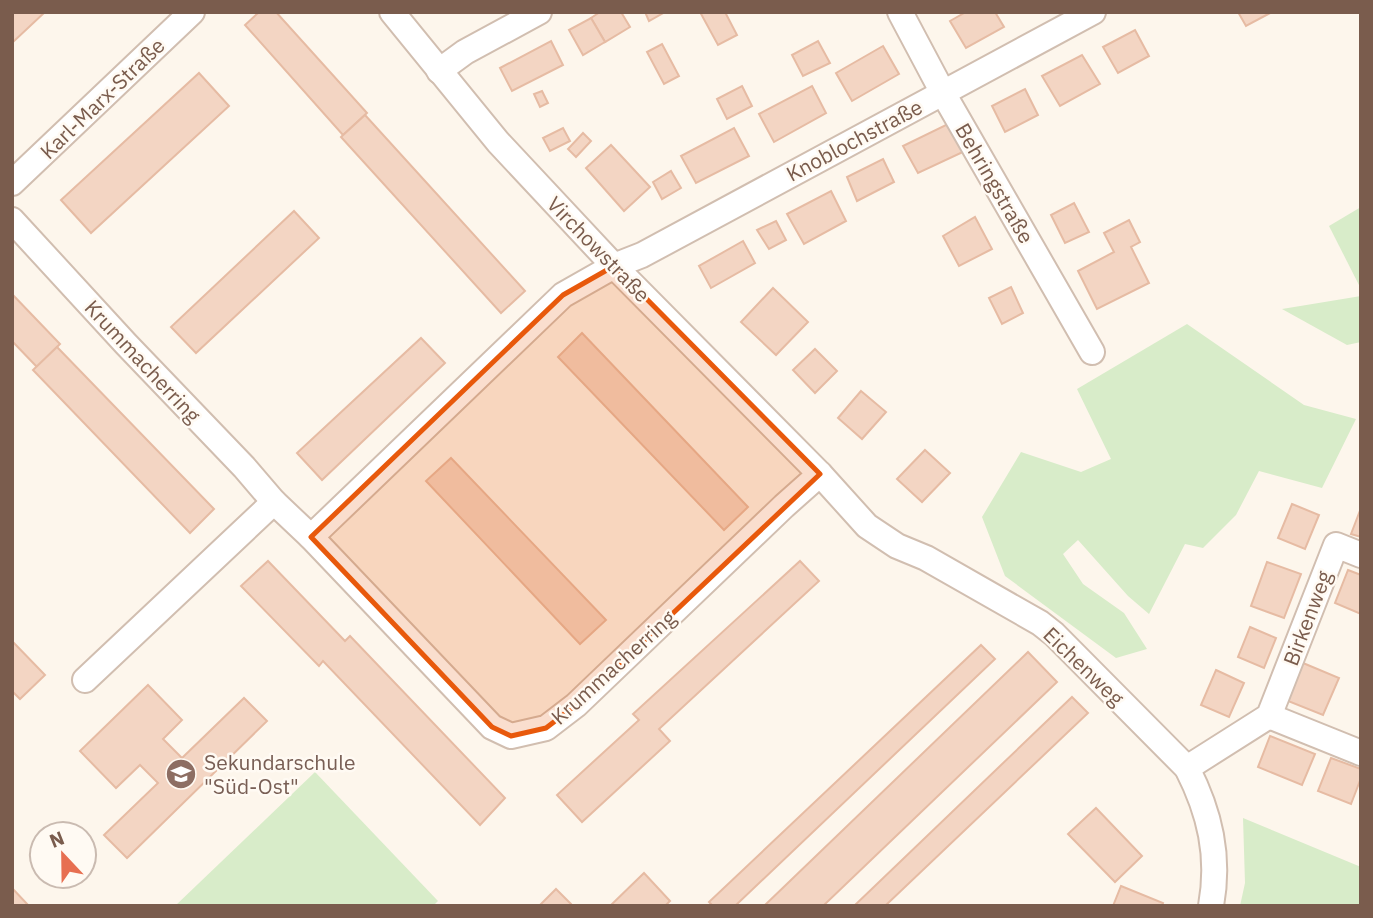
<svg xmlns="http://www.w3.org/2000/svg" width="1373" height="918" font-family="'IBM Plex Sans',sans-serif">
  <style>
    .green { fill: #d8ecc9 }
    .building { fill: #f3d5c3; stroke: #e6bba3; stroke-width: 2 }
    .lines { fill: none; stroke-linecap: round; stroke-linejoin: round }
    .minor-casing { stroke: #d1beb0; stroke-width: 28 }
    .minor { stroke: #fff; stroke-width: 24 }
    .marked { fill: #e8590c; fill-opacity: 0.2; stroke: #e8590c; stroke-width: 5; stroke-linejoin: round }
    .labels { text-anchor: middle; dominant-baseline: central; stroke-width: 5; stroke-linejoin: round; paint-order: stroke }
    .street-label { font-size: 21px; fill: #7a5c4d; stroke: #fffaf3 }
    .education-label { font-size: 21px; fill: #785e54; stroke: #fffaf3; text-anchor: start }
  </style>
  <rect width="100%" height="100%" fill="#fdf6ec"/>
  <g class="green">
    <polygon points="1361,207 1361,289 1329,226"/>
    <polygon points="1361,296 1361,342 1347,345 1282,309"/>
    <polygon points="1187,324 1304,405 1356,419 1322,488 1259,471 1236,515 1203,548 1185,544 1149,614 1128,596 1078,540 1063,554 1083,584 1124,613 1147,649 1116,658 1005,576 982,517 1021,452 1081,472 1111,459 1077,389"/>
    <polygon points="315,772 438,901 433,906 175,906"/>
    <polygon points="1243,818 1361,867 1361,906 1240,906 1245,883"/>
  </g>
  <g class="building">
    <polygon points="12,12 45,12 12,43"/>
    <polygon points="259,12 276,12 367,113 343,135 245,25"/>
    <polygon points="600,12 621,12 630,27 605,42 591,18"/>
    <polygon points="645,12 665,12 649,21"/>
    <polygon points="700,12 725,12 737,35 718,45"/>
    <polygon points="966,12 995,12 1004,27 966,48 950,21"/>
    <polygon points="1238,12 1272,12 1246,26"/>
    <polygon points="591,18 605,42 583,55 569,30"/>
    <polygon points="1135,30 1149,56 1118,73 1103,47"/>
    <polygon points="551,41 563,65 512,91 500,68"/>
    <polygon points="818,41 830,63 803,76 792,55"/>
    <polygon points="662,44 679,76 664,84 647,52"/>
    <polygon points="883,46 899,74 852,101 836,73"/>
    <polygon points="1082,55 1100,84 1060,106 1042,76"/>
    <polygon points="199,73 229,106 91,233 61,200"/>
    <polygon points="742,86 752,106 727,119 717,99"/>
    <polygon points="812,86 826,113 774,142 759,114"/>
    <polygon points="1025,89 1038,115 1005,132 992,106"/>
    <polygon points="542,91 548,103 540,107 534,94"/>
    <polygon points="365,115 525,291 501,313 341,137"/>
    <polygon points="950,123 965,151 918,173 903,146"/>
    <polygon points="563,128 570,141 550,151 543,138"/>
    <polygon points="734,128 749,156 696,183 681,156"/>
    <polygon points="583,133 591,141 576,157 568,149"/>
    <polygon points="611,145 650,187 624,211 586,168"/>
    <polygon points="883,159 894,182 857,201 847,177"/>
    <polygon points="671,171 681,188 662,199 653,182"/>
    <polygon points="831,191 846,221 804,244 787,214"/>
    <polygon points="1074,203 1089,232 1065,243 1051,215"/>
    <polygon points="294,211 319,238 196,353 171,327"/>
    <polygon points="975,217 992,249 959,266 943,236"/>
    <polygon points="1129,220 1140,242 1131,247 1149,283 1097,309 1078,271 1114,252 1104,233"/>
    <polygon points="776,221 786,240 769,249 757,230"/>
    <polygon points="743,241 755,263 711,288 699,266"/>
    <polygon points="1011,287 1023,313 1002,324 989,298"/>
    <polygon points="773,288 808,322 776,355 741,322"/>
    <polygon points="12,294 60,344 37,367 12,341"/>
    <polygon points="582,333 748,507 724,530 558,357"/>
    <polygon points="421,338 445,363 322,480 297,453"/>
    <polygon points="57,347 214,509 190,533 33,370"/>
    <polygon points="815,349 837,371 815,393 793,370"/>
    <polygon points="861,391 886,412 862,439 838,418"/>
    <polygon points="925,450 950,473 922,502 897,479"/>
    <polygon points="451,458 606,620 580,644 426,481"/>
    <polygon points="1292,504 1319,515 1305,549 1278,538"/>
    <polygon points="1361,508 1361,537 1351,534"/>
    <polygon points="268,561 345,641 350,636 505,798 480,825 323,661 319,666 241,586"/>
    <polygon points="800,561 819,581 659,729 670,741 582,822 557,795 639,720 633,714"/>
    <polygon points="1267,562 1301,574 1284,618 1251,606"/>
    <polygon points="1348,570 1361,575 1361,614 1335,603"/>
    <polygon points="1250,627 1276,638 1264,668 1238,657"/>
    <polygon points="12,641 45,675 20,699 12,691"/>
    <polygon points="981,645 995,659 735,906 713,906 709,902"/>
    <polygon points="1028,652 1057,682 823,906 764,906"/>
    <polygon points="1303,663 1339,678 1323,715 1288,701"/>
    <polygon points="1216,670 1244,683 1229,717 1201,705"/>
    <polygon points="148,685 182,720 163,739 182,758 244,698 267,721 127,858 104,835 158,783 140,765 116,788 80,751"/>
    <polygon points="1072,697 1088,713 885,906 854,906"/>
    <polygon points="1270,736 1315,754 1302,785 1258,767"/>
    <polygon points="1331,758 1361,769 1361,778 1351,804 1318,791"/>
    <polygon points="1096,808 1142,856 1115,882 1068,834"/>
    <polygon points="644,873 670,901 665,906 610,906"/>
    <polygon points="1121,886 1163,903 1162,906 1113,906"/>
    <polygon points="12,888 29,906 12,906"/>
    <polygon points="556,889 571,904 570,906 539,906"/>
  </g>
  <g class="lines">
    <g class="minor-casing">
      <g id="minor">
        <path d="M392 12 498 142 614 266 820 474 867 526 897 546 926 558 1040 623 1054 634 1187 768C1210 813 1220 856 1211 906"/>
        <polyline points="900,12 943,93 1092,352"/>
        <polyline points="439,71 465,52 539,12"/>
        <polyline points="12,183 192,12"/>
        <polyline points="12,220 126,344 244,467 274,502 311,537 492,727 511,736 546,728 576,705 784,506 820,474"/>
        <polyline points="311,537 563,295 614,266 642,255 1093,12"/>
        <polyline points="85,680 274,502"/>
        <polyline points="1269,716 1361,753"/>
        <polyline points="1187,768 1269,716 1336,545 1361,555"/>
      </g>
    </g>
    <use href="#minor" class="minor"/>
  </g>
  <path class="marked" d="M614 266 820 474 576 705 546 728 511 736 492 727 311 537 563 295Z"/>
  <defs>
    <g id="school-disc" transform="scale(1.575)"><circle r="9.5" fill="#8d6e63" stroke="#fffaf3"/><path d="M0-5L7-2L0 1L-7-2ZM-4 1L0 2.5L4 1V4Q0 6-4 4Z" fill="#fff"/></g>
  </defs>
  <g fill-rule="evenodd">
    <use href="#school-disc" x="181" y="774"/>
  </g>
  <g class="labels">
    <g class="street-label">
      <text transform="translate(102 98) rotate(-44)">Karl-Marx-Straße</text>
      <text transform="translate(854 140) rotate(-28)">Knoblochstraße</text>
      <text transform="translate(995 183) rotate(60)">Behringstraße</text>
      <text transform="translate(599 249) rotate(46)">Virchowstraße</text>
      <text transform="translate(143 361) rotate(47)">Krummacherring</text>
      <text transform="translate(1307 618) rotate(-69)">Birkenweg</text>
      <text transform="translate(1084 666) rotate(44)">Eichenweg</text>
      <text transform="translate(613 667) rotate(-42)">Krummacherring</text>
    </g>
    <g class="education-label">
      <text x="204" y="762">Sekundarschule<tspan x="204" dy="24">"Süd-Ost"</tspan></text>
    </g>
  </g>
  <rect width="1373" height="918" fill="none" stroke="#7a5c4d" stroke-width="28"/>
  <g transform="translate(63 855) rotate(338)"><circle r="33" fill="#fffaf3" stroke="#cabbb1" stroke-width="2"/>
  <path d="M0-5L12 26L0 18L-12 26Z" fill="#e76f51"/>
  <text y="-10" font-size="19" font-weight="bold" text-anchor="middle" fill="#7a5c4d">N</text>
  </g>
</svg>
